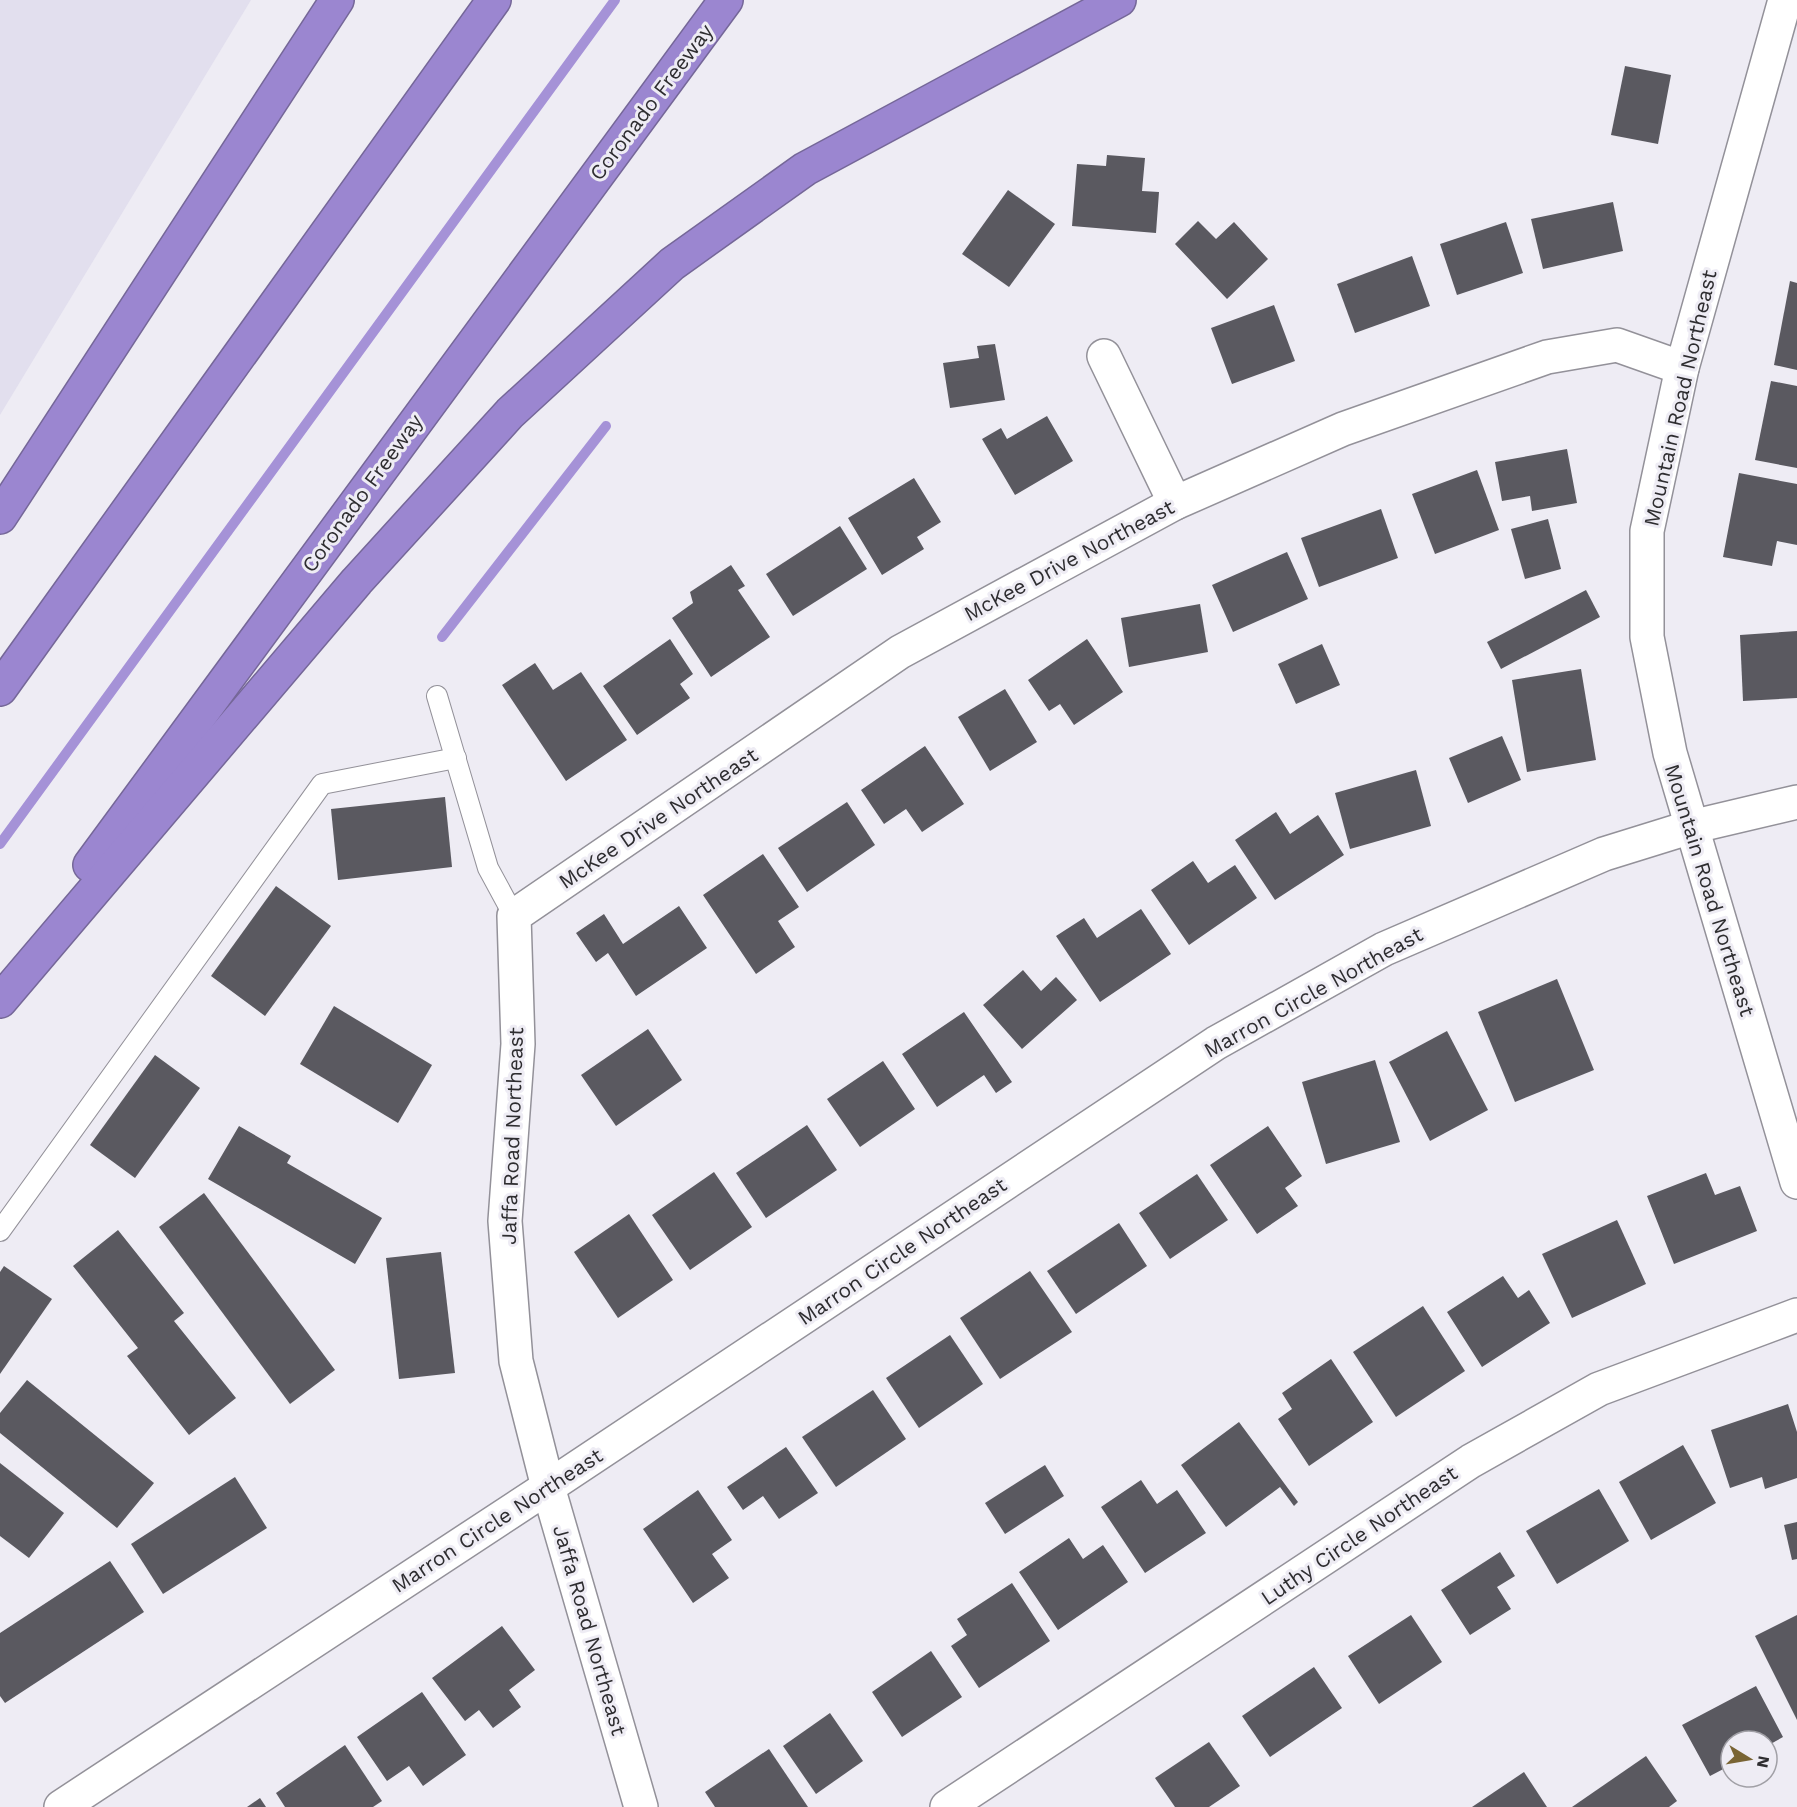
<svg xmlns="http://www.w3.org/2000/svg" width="1797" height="1807" font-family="'Work Sans',sans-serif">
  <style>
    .built { fill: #e2dfee }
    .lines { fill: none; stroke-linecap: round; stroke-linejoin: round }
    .stream { stroke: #a592d7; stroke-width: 10 }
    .building { fill: #5a5960 }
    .lane-casing { stroke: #939199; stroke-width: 22 }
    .street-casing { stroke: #939199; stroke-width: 36 }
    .highway-casing { stroke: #756798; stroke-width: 36 }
    .lane { stroke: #fff; stroke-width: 20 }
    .street { stroke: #fff; stroke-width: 33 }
    .highway { stroke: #9b86d0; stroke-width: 33 }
    .labels { text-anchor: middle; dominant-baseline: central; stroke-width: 6; stroke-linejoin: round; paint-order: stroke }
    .street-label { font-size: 21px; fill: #2e2d30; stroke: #eeecf4 }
  </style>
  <rect width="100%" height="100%" fill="#eeecf4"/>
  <polygon class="built" points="0,0 251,0 0,415"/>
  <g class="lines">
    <g class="stream">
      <polyline points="442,637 606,426"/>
      <polyline points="0,844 615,0"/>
    </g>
  </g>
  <g class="building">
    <polygon points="1625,66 1671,75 1658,144 1611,135"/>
    <polygon points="1107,155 1145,158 1142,191 1159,192 1156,233 1072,226 1077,164 1106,166"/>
    <polygon points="1008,190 1055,224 1009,287 962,254"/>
    <polygon points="1613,202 1623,251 1543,269 1531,219"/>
    <polygon points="1198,221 1216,239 1234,222 1268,259 1227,299 1175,244"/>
    <polygon points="1506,222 1523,273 1457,295 1440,244"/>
    <polygon points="1412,256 1430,306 1355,333 1337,284"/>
    <polygon points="1790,281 1797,283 1797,370 1774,365"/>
    <polygon points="1274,305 1295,361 1232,384 1211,328"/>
    <polygon points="995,344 1005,400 950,408 943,363 979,358 977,346"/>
    <polygon points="1771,381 1797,386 1797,468 1755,460"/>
    <polygon points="1047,416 1073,461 1015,495 982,439 1001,428 1007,439"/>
    <polygon points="1567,449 1577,503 1532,511 1530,496 1502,501 1495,462"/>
    <polygon points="1477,470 1499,530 1435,554 1412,494"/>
    <polygon points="1739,473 1797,484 1797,545 1777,541 1772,566 1723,557"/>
    <polygon points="914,478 941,522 917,537 924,549 882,575 848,518"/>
    <polygon points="1381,509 1398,558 1319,587 1301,538"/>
    <polygon points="1548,519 1561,569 1525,579 1511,529"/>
    <polygon points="840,526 867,569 793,616 766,574"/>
    <polygon points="1287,552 1308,599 1233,632 1212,585"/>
    <polygon points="731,565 745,586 738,590 770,637 711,677 672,618 693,603 690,592"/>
    <polygon points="1586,590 1600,617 1501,669 1487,642"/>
    <polygon points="1200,604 1208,652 1129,667 1121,618"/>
    <polygon points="1797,631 1797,698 1743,701 1740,635"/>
    <polygon points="670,639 693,674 680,684 690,698 637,735 603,686"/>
    <polygon points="1087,639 1123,692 1074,725 1060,704 1049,711 1028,680"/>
    <polygon points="1322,644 1340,685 1296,704 1278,664"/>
    <polygon points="535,663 553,690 581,672 627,740 566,781 502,685"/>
    <polygon points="1581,669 1596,760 1527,772 1512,680"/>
    <polygon points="1005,689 1037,742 990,771 958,717"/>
    <polygon points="1502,736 1521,780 1468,803 1449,758"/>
    <polygon points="925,746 964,804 922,832 906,809 884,824 861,790"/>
    <polygon points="1416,770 1431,826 1350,849 1335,793"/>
    <polygon points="445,797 452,867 338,880 331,809"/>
    <polygon points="847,802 875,845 807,892 778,848"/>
    <polygon points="1276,812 1290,834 1318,815 1344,855 1275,900 1235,840"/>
    <polygon points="763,854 799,907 778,921 795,947 756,974 703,895"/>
    <polygon points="1193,861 1208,883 1235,865 1257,898 1189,945 1151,890"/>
    <polygon points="276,886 331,926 265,1016 211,976"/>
    <polygon points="679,906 707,948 636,996 608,953 596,962 576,933 604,914 623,944"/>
    <polygon points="1141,909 1171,954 1100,1002 1056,936 1084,918 1097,938"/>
    <polygon points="1023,970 1041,991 1056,977 1077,1000 1022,1049 983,1005"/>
    <polygon points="1557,979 1594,1070 1515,1102 1478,1012"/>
    <polygon points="334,1006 432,1065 398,1123 300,1064"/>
    <polygon points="964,1012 1012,1082 996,1093 984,1075 937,1107 902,1054"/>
    <polygon points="648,1029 682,1080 616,1126 581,1075"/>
    <polygon points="1447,1031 1488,1110 1430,1141 1389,1062"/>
    <polygon points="155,1055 200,1088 135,1178 90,1145"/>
    <polygon points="1375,1060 1400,1142 1326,1164 1302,1082"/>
    <polygon points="883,1061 915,1109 860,1147 827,1099"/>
    <polygon points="807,1125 837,1170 766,1218 736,1173"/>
    <polygon points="239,1126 291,1156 287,1163 382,1218 355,1264 208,1179"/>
    <polygon points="1268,1126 1302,1176 1285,1188 1298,1206 1257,1234 1210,1165"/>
    <polygon points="714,1172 752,1227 690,1270 652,1215"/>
    <polygon points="1706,1173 1715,1195 1740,1186 1757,1231 1674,1264 1647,1196"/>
    <polygon points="1197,1174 1228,1220 1170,1259 1139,1213"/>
    <polygon points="204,1193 335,1370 290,1404 159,1227"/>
    <polygon points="629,1214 673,1280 618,1318 574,1252"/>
    <polygon points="1617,1220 1646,1284 1572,1318 1542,1254"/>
    <polygon points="1119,1223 1147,1266 1076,1314 1047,1271"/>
    <polygon points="118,1230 184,1313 174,1321 236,1398 189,1435 127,1356 138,1348 73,1266"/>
    <polygon points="441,1252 455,1373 399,1379 386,1258"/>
    <polygon points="4,1266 52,1299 0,1374 0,1272"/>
    <polygon points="1030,1271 1072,1332 1000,1379 960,1318"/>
    <polygon points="1503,1276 1518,1298 1529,1290 1550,1323 1482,1367 1447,1312"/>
    <polygon points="1423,1306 1465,1371 1396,1417 1353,1352"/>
    <polygon points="950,1335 983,1384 919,1428 886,1378"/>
    <polygon points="1331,1359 1373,1422 1309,1466 1278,1419 1292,1409 1282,1393"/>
    <polygon points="27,1380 154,1483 117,1528 0,1433 0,1413"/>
    <polygon points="873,1390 906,1439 836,1487 802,1437"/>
    <polygon points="1788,1404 1797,1432 1797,1478 1765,1489 1762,1477 1730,1488 1711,1430"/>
    <polygon points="1239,1422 1298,1502 1294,1506 1280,1487 1226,1527 1181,1465"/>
    <polygon points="1683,1445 1716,1503 1651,1540 1619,1482"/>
    <polygon points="786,1447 818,1493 779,1519 763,1496 743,1510 727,1487"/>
    <polygon points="0,1463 64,1513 29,1558 0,1536"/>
    <polygon points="1045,1465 1064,1496 1005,1534 985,1503"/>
    <polygon points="235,1477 267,1528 163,1594 131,1544"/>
    <polygon points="1141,1480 1157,1504 1177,1490 1206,1533 1145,1573 1101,1507"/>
    <polygon points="1599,1489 1629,1541 1557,1584 1526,1531"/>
    <polygon points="698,1490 732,1540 712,1554 729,1578 693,1603 643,1529"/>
    <polygon points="1797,1522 1797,1559 1792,1560 1784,1525"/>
    <polygon points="1069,1538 1083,1559 1103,1545 1128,1582 1058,1630 1019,1572"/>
    <polygon points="1500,1552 1515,1576 1497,1587 1511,1609 1470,1635 1441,1590"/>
    <polygon points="110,1561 144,1612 5,1703 0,1696 0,1633"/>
    <polygon points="1012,1583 1050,1641 979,1688 951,1646 967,1635 957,1619"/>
    <polygon points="1411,1615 1442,1662 1379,1704 1348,1656"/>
    <polygon points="1797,1615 1797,1720 1755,1636"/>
    <polygon points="502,1626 535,1670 509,1690 521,1707 493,1728 479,1710 465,1721 432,1678"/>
    <polygon points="931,1651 962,1697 902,1737 872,1692"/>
    <polygon points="1314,1667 1342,1708 1270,1757 1242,1716"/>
    <polygon points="1756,1686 1783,1737 1767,1746 1767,1741 1731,1741 1731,1765 1710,1776 1682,1725"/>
    <polygon points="422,1692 466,1755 423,1786 409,1766 387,1781 357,1737"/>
    <polygon points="830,1713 863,1761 816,1794 783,1746"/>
    <polygon points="1209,1742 1240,1786 1209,1807 1175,1807 1155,1778"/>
    <polygon points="345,1745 382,1801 373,1807 285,1807 276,1793"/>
    <polygon points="769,1749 808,1807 715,1807 705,1792"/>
    <polygon points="1646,1756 1677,1801 1669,1807 1572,1807"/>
    <polygon points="1524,1772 1547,1807 1472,1807"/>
    <polygon points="260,1798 266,1807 247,1807"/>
  </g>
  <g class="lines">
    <g class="lane-casing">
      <g id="lane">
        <polyline points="437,696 488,868 514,916"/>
        <polyline points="0,1231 322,784 456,758"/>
      </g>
    </g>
    <g class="street-casing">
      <g id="street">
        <polyline points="1785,0 1682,368 1647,531 1647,637 1670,753 1797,1182"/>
        <polyline points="1104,356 1175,503"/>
        <polyline points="61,1807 548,1487 1216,1043 1384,949 1604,854 1691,827 1797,802"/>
        <polyline points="641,1807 548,1487 516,1361 505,1221 518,1044 514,916 900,652 1175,503 1343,429 1547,357 1617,345 1682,368"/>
        <polyline points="947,1807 1471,1461 1599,1389 1797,1315"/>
      </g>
    </g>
    <g class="highway-casing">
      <g id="highway">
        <polyline points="0,517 337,0"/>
        <polyline points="0,689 494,0"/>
        <polyline points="90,865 726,0"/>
        <polyline points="0,1001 357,581 510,413 672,264 805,169 1119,0"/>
      </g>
    </g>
    <use href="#lane" class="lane"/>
    <use href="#street" class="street"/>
    <use href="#highway" class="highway"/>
  </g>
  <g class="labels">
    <g class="street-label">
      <text transform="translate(651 102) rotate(-53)">Coronado Freeway</text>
      <text transform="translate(1680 398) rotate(-77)">Mountain Road Northeast</text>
      <text transform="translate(362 493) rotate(-54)">Coronado Freeway</text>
      <text transform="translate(1069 560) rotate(-28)">McKee Drive Northeast</text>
      <text transform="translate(658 818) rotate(-34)">McKee Drive Northeast</text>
      <text transform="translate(1710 890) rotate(73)">Mountain Road Northeast</text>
      <text transform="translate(1313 992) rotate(-29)">Marron Circle Northeast</text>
      <text transform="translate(512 1136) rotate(-88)">Jaffa Road Northeast</text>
      <text transform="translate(902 1251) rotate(-34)">Marron Circle Northeast</text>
      <text transform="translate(497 1520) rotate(-33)">Marron Circle Northeast</text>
      <text transform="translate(1359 1535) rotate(-34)">Luthy Circle Northeast</text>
      <text transform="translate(590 1630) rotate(74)">Jaffa Road Northeast</text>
    </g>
  </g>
  <g transform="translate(1749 1759) rotate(101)"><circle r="28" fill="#eeecf4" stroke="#a1a0a6" stroke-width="1.5"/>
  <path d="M0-4.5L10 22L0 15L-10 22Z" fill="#796434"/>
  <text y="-9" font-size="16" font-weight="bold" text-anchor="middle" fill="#2e2d30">N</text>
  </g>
</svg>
